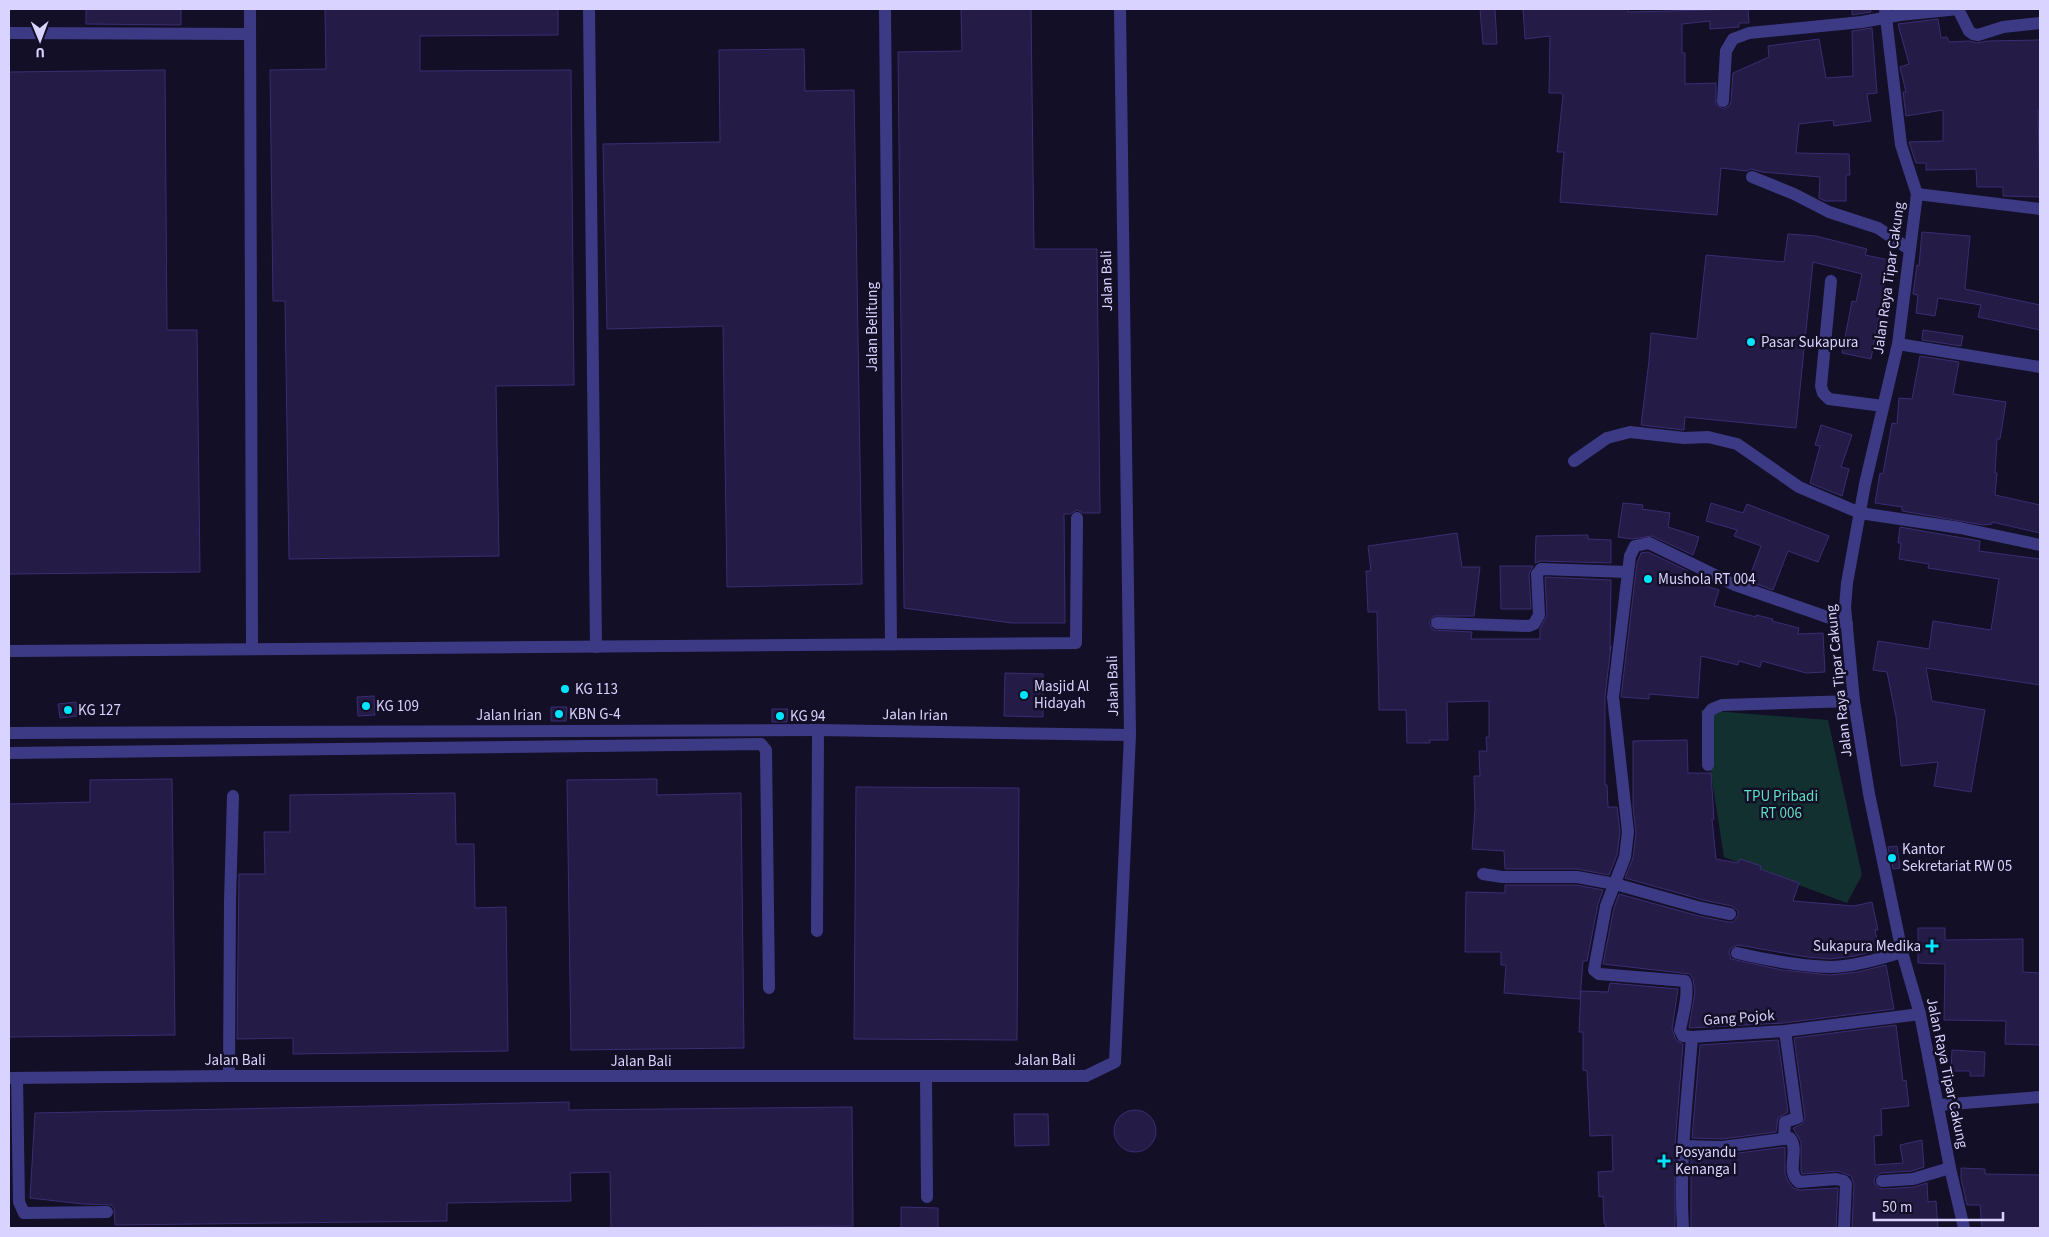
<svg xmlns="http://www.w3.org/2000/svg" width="2049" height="1237" font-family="'Source Sans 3',sans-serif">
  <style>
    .green { fill: #12302f }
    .building { fill: #241b47; stroke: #3b2d73 }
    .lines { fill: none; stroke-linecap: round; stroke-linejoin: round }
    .minor { stroke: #3d3a85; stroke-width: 12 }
    .poi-dot { fill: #00e5ff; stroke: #130f26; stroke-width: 2 }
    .labels { text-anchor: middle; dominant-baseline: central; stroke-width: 5; stroke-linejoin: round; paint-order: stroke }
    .street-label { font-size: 15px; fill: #d9d4ff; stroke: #130f26 }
    .poi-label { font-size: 15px; fill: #d9d4ff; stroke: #130f26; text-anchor: start }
    .park-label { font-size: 15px; fill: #5fe0c0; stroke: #130f26 }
  </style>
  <rect width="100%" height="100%" fill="#130f26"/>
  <polygon class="green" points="1701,710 1828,720 1862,875 1847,903 1724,857"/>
  <g class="building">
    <polygon points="86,9 181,9 181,25 86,24"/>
    <polygon points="325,9 558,9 558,35 420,36 420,71 571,70 574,385 496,386 499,556 289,559 285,301 273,301 270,70 326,69"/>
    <polygon points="961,9 1031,9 1034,249 1097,249 1100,513 1083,513 1077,510 1070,514 1064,514 1065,623 1011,623 904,608 898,52 962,51"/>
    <polygon points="1480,9 1495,9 1497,44 1483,44"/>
    <polygon points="1523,9 1628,9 1628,12 1748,9 1749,23 1739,23 1739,27 1710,29 1710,21 1682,24 1682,53 1685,53 1685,84 1716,83 1716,104 1723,109 1729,106 1731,102 1733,73 1769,57 1768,46 1819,39 1826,78 1853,76 1852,31 1872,28 1877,93 1867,94 1871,121 1834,126 1833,120 1799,124 1796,153 1849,154 1850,175 1846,175 1846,201 1825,201 1819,198 1820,177 1762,172 1751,169 1747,171 1721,168 1717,215 1560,202 1564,152 1557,152 1563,95 1561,93 1549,93 1550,36 1525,39"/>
    <polygon points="1852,9 1870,9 1871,12 1852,15"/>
    <polygon points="1938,19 1941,38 1947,37 1949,42 1969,41 1977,43 1987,41 2040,40 2040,110 2038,110 2040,197 2003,196 2003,187 1977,187 1976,169 1926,170 1926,163 1916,163 1909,142 1943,141 1943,110 1906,116 1903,92 1906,92 1900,67 1909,64 1898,24"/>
    <polygon points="804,49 805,91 854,90 862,584 727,587 723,326 607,329 603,144 720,142 719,50"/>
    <polygon points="165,70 167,330 197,330 200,572 9,574 9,72"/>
    <polygon points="1922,232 1970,236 1965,289 2040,305 2040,330 1978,317 1981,305 1938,298 1935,316 1916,313 1918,295 1913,294 1917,265 1919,266"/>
    <polygon points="1788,234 1816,236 1867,249 1865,255 1889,260 1871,359 1842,353 1852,301 1856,302 1862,274 1813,262 1796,428 1685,417 1684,430 1641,425 1649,361 1651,333 1697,339 1706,255 1784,262"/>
    <polygon points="1923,330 1963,336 1961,346 1922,340"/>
    <polygon points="1920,356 1959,362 1953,394 2006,402 2000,439 1997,439 1995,473 1997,473 1995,495 2040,505 2040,533 1992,522 1992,524 1983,525 1902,511 1902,507 1875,503 1880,473 1883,474 1892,423 1897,424 1899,398 1912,399"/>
    <polygon points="1821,425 1852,435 1841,467 1849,469 1842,496 1810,483 1820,446 1815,445"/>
    <polygon points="1623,503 1643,505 1642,509 1670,513 1668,527 1699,537 1693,555 1652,536 1632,539 1618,537"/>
    <polygon points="1711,503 1743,513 1747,504 1829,536 1818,562 1788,551 1773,590 1748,581 1761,546 1734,536 1737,530 1706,521"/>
    <polygon points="1900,527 1980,541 1979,551 2040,559 2040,685 1926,668 1932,701 1985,710 1971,792 1934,786 1938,762 1901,766 1896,717 1887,672 1873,670 1878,641 1929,649 1933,621 1991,630 1999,579 1928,568 1929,564 1899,559 1901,543 1898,543"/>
    <polygon points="1457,533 1462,567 1480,567 1474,616 1434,616 1429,623 1433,630 1472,632 1471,639 1540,639 1540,629 1547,615 1545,577 1611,580 1610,650 1611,646 1605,696 1605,785 1607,785 1608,807 1617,807 1620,832 1617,855 1609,875 1577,869 1505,869 1504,851 1472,849 1475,809 1474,776 1480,776 1479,751 1487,751 1486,737 1489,737 1489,701 1447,702 1448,740 1430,740 1430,743 1407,743 1406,710 1379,710 1377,612 1368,612 1366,571 1371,571 1368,546"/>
    <polygon points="1588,535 1588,539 1611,540 1611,563 1541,561 1535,563 1536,536"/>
    <polygon points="1648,552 1688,571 1685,579 1719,590 1714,606 1756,617 1756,615 1773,619 1772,621 1799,628 1798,634 1823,633 1825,672 1806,673 1762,661 1760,667 1739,661 1738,665 1701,656 1698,698 1649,694 1649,699 1621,697 1637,563 1641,553"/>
    <polygon points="1500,566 1533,566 1529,574 1531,609 1501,609"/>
    <polygon points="1005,673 1043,674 1043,717 1004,716"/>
    <polygon points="374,696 375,715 358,716 357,697"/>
    <polygon points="76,702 77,716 60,718 58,704"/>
    <polygon points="551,707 567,707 566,721 551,721"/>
    <polygon points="772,709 788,709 787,722 772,722"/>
    <polygon points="1687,740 1688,773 1711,773 1714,819 1712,819 1716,859 1738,863 1740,859 1761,866 1760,869 1799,883 1793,901 1854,906 1872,902 1878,930 1875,930 1879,950 1855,956 1830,959 1807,957 1738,945 1731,948 1729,952 1731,959 1782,970 1830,975 1858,972 1886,965 1894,1009 1784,1023 1689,1028 1695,992 1693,979 1690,974 1603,964 1614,908 1619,894 1699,916 1728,922 1733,922 1738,916 1738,911 1732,906 1703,900 1625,878 1633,858 1636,833 1633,806 1633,741"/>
    <polygon points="172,779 175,1035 9,1037 9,804 90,802 90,780"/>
    <polygon points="657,779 657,795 741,793 744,1048 571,1050 567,780"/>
    <polygon points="856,787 1019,788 1017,1040 854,1039"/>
    <polygon points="455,793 456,844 474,844 475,908 506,907 508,1051 293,1054 293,1038 237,1039 239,874 265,874 264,832 290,832 290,795"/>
    <polygon points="1897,846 1900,868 1893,869 1888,847"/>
    <polygon points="1505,885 1576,885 1603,890 1598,904 1587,961 1583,961 1580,999 1504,993 1506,965 1501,965 1501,952 1465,952 1466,892 1505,893"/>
    <polygon points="1918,928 1945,928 1945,940 2023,939 2023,972 2040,973 2040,1045 2005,1044 2006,1021 1944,1020 1945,964 1918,963"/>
    <polygon points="1610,983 1678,989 1672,1029 1676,1040 1683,1044 1675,1145 1675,1228 1606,1228 1605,1223 1604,1223 1603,1196 1599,1197 1598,1172 1613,1171 1612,1135 1590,1136 1587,1071 1583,1070 1583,1032 1579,1032 1581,991 1608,992"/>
    <polygon points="1896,1025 1903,1081 1906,1080 1909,1106 1881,1109 1882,1135 1874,1136 1875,1165 1903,1163 1900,1145 1922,1140 1924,1167 1912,1171 1881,1173 1875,1177 1874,1182 1878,1188 1883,1189 1914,1187 1927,1183 1928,1202 1936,1201 1938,1228 1852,1228 1854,1184 1851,1176 1838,1171 1802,1174 1801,1171 1801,1142 1793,1128 1802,1124 1805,1117 1794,1038"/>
    <polygon points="1778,1040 1788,1112 1778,1118 1776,1132 1722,1139 1692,1138 1700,1045"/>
    <polygon points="1952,1050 1985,1052 1984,1076 1970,1076 1970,1071 1951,1071"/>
    <polygon points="569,1102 569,1110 852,1107 853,1226 611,1228 610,1172 570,1173 571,1201 447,1203 447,1221 115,1225 114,1208 111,1205 83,1204 30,1198 35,1113"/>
    <circle cx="1135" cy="1131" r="21"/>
    <polygon points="1014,1114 1048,1114 1049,1145 1015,1146"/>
    <polygon points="1785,1147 1785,1174 1788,1181 1793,1188 1800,1190 1838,1188 1836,1228 1691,1228 1691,1154 1723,1155"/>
    <polygon points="1961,1168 1985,1169 1985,1174 2040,1175 2040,1228 1982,1228 1980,1205 1967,1205 1961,1178"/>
    <polygon points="901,1207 938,1208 938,1228 901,1228"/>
  </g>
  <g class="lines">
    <g class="minor">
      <polyline points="250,9 252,649"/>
      <polyline points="589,9 596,647"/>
      <polyline points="885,9 891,644"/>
      <polyline points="1885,9 1901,145 1917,194 1898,344 1865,484 1847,583 1845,607 1854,701 1869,794 1902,952 1920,1014 1950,1168 1964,1228"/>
      <polyline points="9,33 250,34"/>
      <polyline points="1723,101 1726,51 1733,39 1749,33 1862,22 1900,15 1958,9 1969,31 1973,34 1978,35 2003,27 2040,23"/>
      <polyline points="1752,177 1794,194 1829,212 1878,228 1909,249"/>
      <polyline points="1917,194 2040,209"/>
      <polyline points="1831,281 1821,386 1823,393 1829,399 1883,406"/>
      <polyline points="1898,344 2040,367"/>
      <polyline points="1574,461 1607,438 1630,432 1684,438 1708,437 1737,444 1799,487 1860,513 1960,528 2040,545"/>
      <polyline points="1437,623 1529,626 1534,624 1539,615 1537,574 1541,569 1628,572"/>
      <polyline points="9,651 1076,643 1077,518"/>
      <polyline points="9,733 818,730 1130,735"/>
      <polyline points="9,753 761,744 766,750 769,988"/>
      <polyline points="1708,765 1708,714 1712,709 1722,705 1854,701"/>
      <polyline points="1483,874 1502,877 1577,877 1615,884 1701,908 1730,914"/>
      <polyline points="817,931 818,730"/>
      <path d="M1737 953C1767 960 1799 966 1830 967 1850 967 1883 958 1902 952"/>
      <path d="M1692 1037 1683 1036 1680 1030C1682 1019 1690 991 1685 981L1599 974 1594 970 1606 906 1625 857 1628 832 1613 697 1630 556 1635 546 1649 543 1735 585 1847 624"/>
      <polyline points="229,1076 230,901 233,796"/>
      <polyline points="926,1077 927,1197"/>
      <polyline points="9,1078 229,1076 1086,1076 1115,1062 1130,735 1120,9"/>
      <polyline points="17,1078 19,1202 24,1213 107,1212"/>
      <polyline points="1939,1105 2040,1097"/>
      <polyline points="1784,1139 1785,1122 1797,1118 1785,1031"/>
      <path d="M1683 1146 1722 1147 1790 1138C1800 1150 1785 1172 1799 1182L1836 1179 1844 1181 1846 1184 1844 1228"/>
      <polyline points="1882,1181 1913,1179 1950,1168"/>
      <path d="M1683 1228C1679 1164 1687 1101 1692 1037L1785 1031 1920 1014"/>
    </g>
  </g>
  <g class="poi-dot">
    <circle cx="1751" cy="342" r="5"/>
    <circle cx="1648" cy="579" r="5"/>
    <circle cx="565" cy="689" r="5"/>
    <circle cx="1024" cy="695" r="5"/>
    <circle cx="366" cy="706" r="5"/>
    <circle cx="68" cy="710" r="5"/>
    <circle cx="559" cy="714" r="5"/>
    <circle cx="780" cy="716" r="5"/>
    <circle cx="1892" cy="858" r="5"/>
    <path d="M1929.5 938.5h5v5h5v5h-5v5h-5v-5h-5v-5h5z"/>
    <path d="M1661.5 1153.5h5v5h5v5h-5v5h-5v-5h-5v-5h5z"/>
  </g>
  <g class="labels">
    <g class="street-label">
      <text transform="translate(1889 278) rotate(-82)">Jalan Raya Tipar Cakung</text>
      <text transform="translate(1107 281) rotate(-91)">Jalan Bali</text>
      <text transform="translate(872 327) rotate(-90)">Jalan Belitung</text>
      <text transform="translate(1839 681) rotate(-96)">Jalan Raya Tipar Cakung</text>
      <text transform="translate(1113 686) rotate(-91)">Jalan Bali</text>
      <text x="509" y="715">Jalan Irian</text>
      <text transform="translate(915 715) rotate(1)">Jalan Irian</text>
      <text transform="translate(1739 1018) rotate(-4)">Gang Pojok</text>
      <text x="235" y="1060">Jalan Bali</text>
      <text x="1045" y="1060">Jalan Bali</text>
      <text x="641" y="1061">Jalan Bali</text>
      <text transform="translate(1947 1073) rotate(78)">Jalan Raya Tipar Cakung</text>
    </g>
    <g class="poi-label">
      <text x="1761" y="342">Pasar Sukapura</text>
      <text x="1658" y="579">Mushola RT 004</text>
      <text x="1034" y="686">Masjid Al<tspan x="1034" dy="17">Hidayah</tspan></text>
      <text x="575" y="689">KG 113</text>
      <text x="376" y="706">KG 109</text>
      <text x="78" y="710">KG 127</text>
      <text x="569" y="714">KBN G-4</text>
      <text x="790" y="716">KG 94</text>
      <text x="1902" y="849">Kantor<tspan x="1902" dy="17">Sekretariat RW 05</tspan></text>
      <text x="1921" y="946" text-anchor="end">Sukapura Medika</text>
      <text x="1675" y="1152">Posyandu<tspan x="1675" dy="17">Kenanga I</tspan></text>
    </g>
    <g class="park-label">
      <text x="1781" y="796">TPU Pribadi<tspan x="1781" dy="17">RT 006</tspan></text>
    </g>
  </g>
  <rect width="2049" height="1237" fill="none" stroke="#d9d4ff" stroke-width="20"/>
  <g transform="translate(40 40) rotate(179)" stroke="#130f26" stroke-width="4" paint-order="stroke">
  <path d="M0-4L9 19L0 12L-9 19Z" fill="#d9d4ff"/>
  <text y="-8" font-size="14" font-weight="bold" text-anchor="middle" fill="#d9d4ff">U</text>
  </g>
  <path d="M1874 1212v8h129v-8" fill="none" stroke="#d9d4ff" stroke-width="2.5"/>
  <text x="1882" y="1212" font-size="15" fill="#d9d4ff" stroke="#130f26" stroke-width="4" paint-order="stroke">50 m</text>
</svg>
